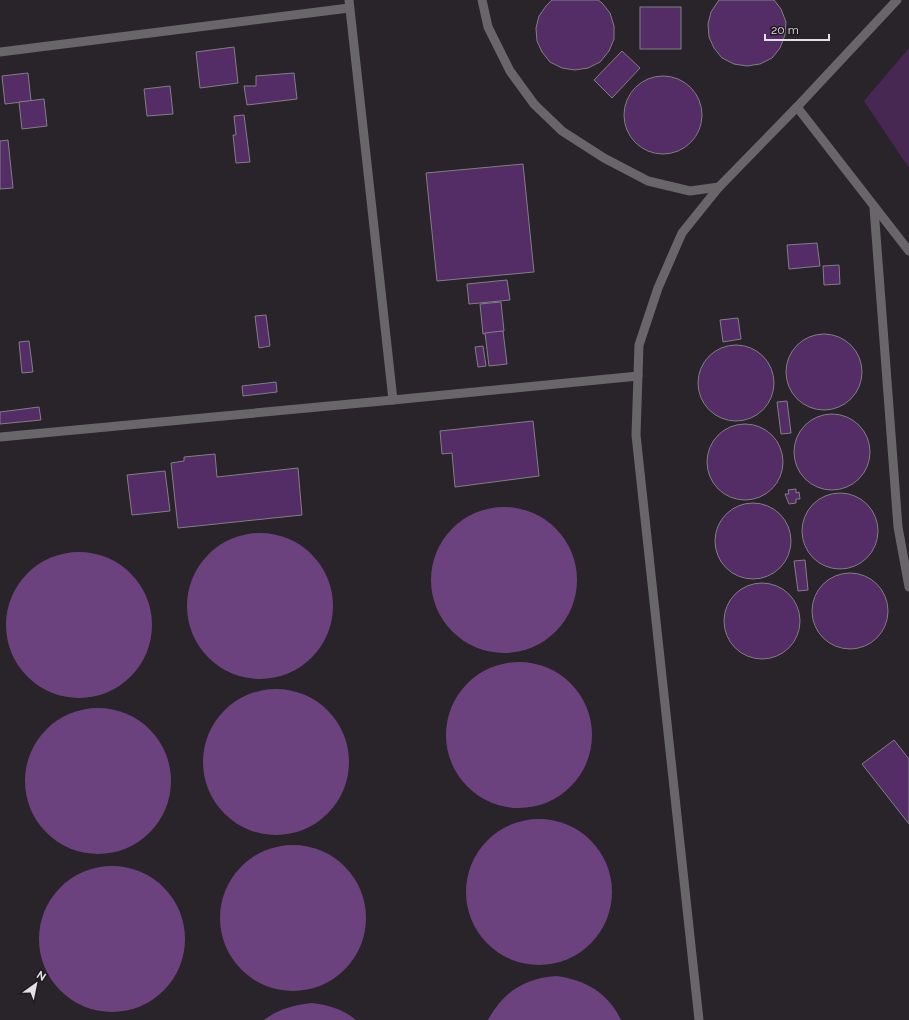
<svg xmlns="http://www.w3.org/2000/svg" width="909" height="1020" font-family="Raleway,sans-serif">
  <style>
    .green { fill: #462853 }
    .water { fill: #6c427e }
    .building { fill: #542c66; stroke: #827e85 }
    .lines { fill: none; stroke-linecap: round; stroke-linejoin: round }
    .service { stroke: #686669; stroke-width: 9 }
  </style>
  <rect width="100%" height="100%" fill="#28242a"/>
  <polygon class="green" points="909,48 909,168 864,101"/>
  <g class="water">
    <circle cx="504" cy="580" r="73"/>
    <circle cx="260" cy="606" r="73"/>
    <circle cx="79" cy="625" r="73"/>
    <circle cx="519" cy="735" r="73"/>
    <circle cx="276" cy="762" r="73"/>
    <circle cx="98" cy="781" r="73"/>
    <circle cx="539" cy="892" r="73"/>
    <circle cx="293" cy="918" r="73"/>
    <circle cx="112" cy="939" r="73"/>
    <path d="M556 976C586 980 608 993 621 1020H488C503 992 525 978 556 976Z"/>
    <path d="M312 1003C328 1005 343 1009 356 1020H264C278 1009 294 1005 312 1003Z"/>
  </g>
  <g class="building">
    <polygon points="552,0 598,0 602,3 610,13 614,26 614,39 609,51 600,62 588,68 575,70 562,68 550,62 542,52 537,41 536,28 539,16 546,6"/>
    <polygon points="719,0 774,0 781,9 786,22 785,35 780,48 772,58 760,64 747,66 734,64 722,58 714,48 709,37 708,24 711,12"/>
    <rect x="640" y="7" width="41" height="42"/>
    <polygon points="234,47 238,83 200,88 196,52"/>
    <polygon points="622,51 640,68 612,98 594,80"/>
    <polygon points="28,73 31,101 5,104 2,76"/>
    <polygon points="294,73 297,99 247,105 244,86 256,86 256,76"/>
    <circle cx="663" cy="115" r="39"/>
    <polygon points="170,86 173,114 147,116 144,89"/>
    <polygon points="44,99 47,126 22,129 19,102"/>
    <polygon points="244,115 250,162 236,163 233,135 236,135 234,116"/>
    <polygon points="8,140 13,188 0,189 0,141"/>
    <polygon points="523,164 534,272 437,281 426,173"/>
    <polygon points="817,243 820,266 789,269 787,245"/>
    <polygon points="839,265 840,284 824,285 823,266"/>
    <polygon points="507,280 510,300 469,304 467,284"/>
    <polygon points="501,302 504,331 483,334 480,304"/>
    <polygon points="266,315 270,346 259,348 255,316"/>
    <polygon points="738,318 741,339 723,342 720,320"/>
    <polygon points="503,331 507,364 489,366 485,333"/>
    <circle cx="824" cy="372" r="38"/>
    <polygon points="29,341 33,372 22,373 19,342"/>
    <circle cx="736" cy="383" r="38"/>
    <polygon points="483,346 486,366 478,367 475,347"/>
    <polygon points="276,382 277,392 243,396 242,386"/>
    <polygon points="787,401 791,433 781,434 777,402"/>
    <polygon points="39,407 41,420 0,424 0,412"/>
    <circle cx="832" cy="452" r="38"/>
    <polygon points="533,421 539,476 455,487 452,453 442,454 440,431"/>
    <circle cx="745" cy="462" r="38"/>
    <polygon points="215,454 217,477 298,468 302,515 178,528 171,463 184,461 184,457"/>
    <polygon points="165,471 170,511 132,515 127,475"/>
    <polygon points="796,489 796,493 799,492 800,499 796,499 796,503 789,504 785,494 789,494 788,490"/>
    <circle cx="840" cy="531" r="38"/>
    <circle cx="753" cy="541" r="38"/>
    <polygon points="805,560 808,590 798,591 794,561"/>
    <circle cx="850" cy="611" r="38"/>
    <circle cx="762" cy="621" r="38"/>
    <polygon points="894,740 909,759 909,824 862,764"/>
  </g>
  <g class="lines">
    <g class="service">
      <polyline points="482,0 488,27 510,71 534,104 562,131 604,158 648,181 690,191 719,187 797,107"/>
      <polyline points="897,0 797,107 909,251"/>
      <polyline points="0,52 349,8"/>
      <polyline points="874,208 898,527 909,587"/>
      <polyline points="393,400 638,376"/>
      <polyline points="0,437 393,400 349,0"/>
      <polyline points="699,1020 636,435 639,345 658,288 682,233 719,187"/>
    </g>
  </g>
  <g transform="translate(36 984) rotate(33)" stroke="#1f1b20" stroke-width="3" paint-order="stroke">
  <path d="M0-3L7 15L0 10L-7 15Z" fill="#e4e1e5"/>
  <text y="-6" font-size="11" font-weight="bold" text-anchor="middle" fill="#e4e1e5">N</text>
  </g>
  <path d="M765 34v6h64v-6" fill="none" stroke="#e4e1e5" stroke-width="2"/>
  <text x="771" y="34" font-size="12" fill="#e4e1e5" stroke="#1f1b20" stroke-width="3" paint-order="stroke">20 m</text>
</svg>
